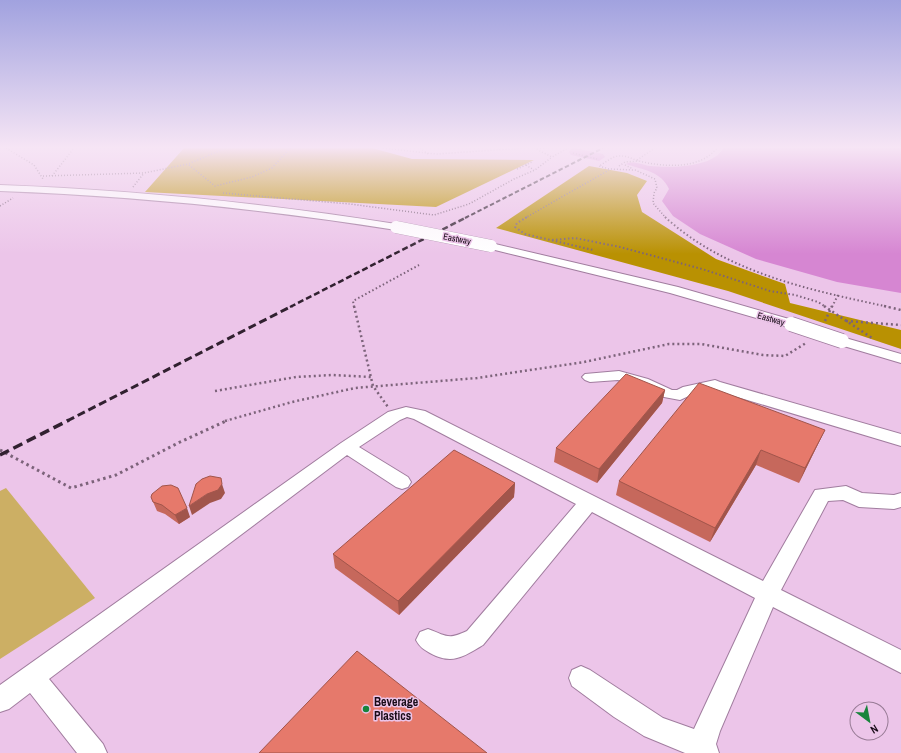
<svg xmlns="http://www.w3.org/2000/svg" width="901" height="753" font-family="'Archivo Narrow',sans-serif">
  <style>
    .green { fill: #ccaf64 }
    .forest { fill: #b99102 }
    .water { fill: #d686d2 }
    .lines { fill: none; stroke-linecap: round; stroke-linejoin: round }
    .river { fill: #d686d2; fill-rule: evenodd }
    .minor-casing { stroke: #a17d9f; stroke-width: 2 }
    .path-far3 { stroke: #7c637a; stroke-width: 1.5; stroke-dasharray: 1 2; stroke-linecap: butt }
    .path-far2 { stroke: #7c637a; stroke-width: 2; stroke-dasharray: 1.5 2.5; stroke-linecap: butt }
    .path-far1 { stroke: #7c637a; stroke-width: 2.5; stroke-dasharray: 2 3; stroke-linecap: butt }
    .path { stroke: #7c637a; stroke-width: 3; stroke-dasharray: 2.5 3.5; stroke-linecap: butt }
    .minor { fill: #fff; fill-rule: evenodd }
    .rail-far3 { stroke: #312130; stroke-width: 2; stroke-dasharray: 4.5 2.5; stroke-linecap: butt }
    .rail-far2 { stroke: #312130; stroke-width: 2.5; stroke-dasharray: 6 3; stroke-linecap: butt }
    .rail-far1 { stroke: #312130; stroke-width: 3; stroke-dasharray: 8 4; stroke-linecap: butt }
    .rail { stroke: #312130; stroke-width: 3.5; stroke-dasharray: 10 5; stroke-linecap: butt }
    .minor-bridge-far1-casing { stroke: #a17d9f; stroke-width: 13; stroke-linecap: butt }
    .minor-bridge-casing { stroke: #a17d9f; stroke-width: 16; stroke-linecap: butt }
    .minor-bridge-far1 { stroke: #fff; stroke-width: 12 }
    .minor-bridge { stroke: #fff; stroke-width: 14 }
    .wall { fill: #c6685c }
    .shaded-wall { fill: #a1554b }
    .building { fill: #e6796b; stroke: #a1554b }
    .poi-dot { fill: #17843b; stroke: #ecc5e9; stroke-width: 1.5 }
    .labels { text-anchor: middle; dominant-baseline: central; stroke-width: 3; stroke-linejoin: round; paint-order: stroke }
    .far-street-label { font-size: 9px; fill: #180b17; stroke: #ecc5e9 }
    .near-poi-label { font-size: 12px; font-weight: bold; fill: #180b17; stroke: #ecc5e9; text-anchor: start }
  </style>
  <rect width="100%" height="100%" fill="#ecc5e9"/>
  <polygon class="green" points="6,488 95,598 0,659 0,491"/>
  <g class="forest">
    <polygon points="184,148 372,148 412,159 534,160 436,207 145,192"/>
    <polygon points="589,166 627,173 647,181 637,195 642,212 716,259 785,284 790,303 901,330 901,349 728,291 496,228"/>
  </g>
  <path class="water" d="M723 148H901V293L837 282 756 259 700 234 673 216 662 201 669 189C661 171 643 170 626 164 633 160 643 165 650 166 669 168 714 168 723 148Z"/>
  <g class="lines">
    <polygon class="river" points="575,148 603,154 605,157 599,161 571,155 569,152 571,149"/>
    <g class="minor-casing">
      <g id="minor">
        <path d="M0 185C133 190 265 203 396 224L401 227 396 230C265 209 133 196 0 191Z"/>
        <polygon points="491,243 678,287 796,321 798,324 796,327 791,328 670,293 487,248 486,246"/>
        <polygon points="842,337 901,354 901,363 837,344 835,341 837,338"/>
        <polygon points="619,371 648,379 672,390 677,390 683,387 715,380 720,382 901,434 901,446 714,390 693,394 680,400 664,397 638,385 618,380 590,382 585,380 582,377 585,374"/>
        <path d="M406 407 425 411 763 581 815 490 846 486 862 493 894 495 901 493V507L894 509 859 507 843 500 828 501 781 590 901 650V673L773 607 720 731 716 744 719 753H685L644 736 614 717 572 686 569 678 572 670 581 666 590 670 663 718 694 729 755 598 592 512 483 645C463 657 452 665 430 653 423 649 420 647 416 640L420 632 428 629C447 636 448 640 467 631L576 504 414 419 407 417 400 420 359 447 408 477 411 482 408 487 402 489 396 487 347 455 49 679 103 744 107 753H77L30 693 9 709 0 712V685L341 443 388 412Z"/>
      </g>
    </g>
    <g class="path-far3">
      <polyline points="6,148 34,165 43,179"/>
      <polyline points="383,148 436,154 524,148"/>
      <polyline points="420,148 428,154"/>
      <polyline points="534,148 552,157 568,148"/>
      <polyline points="537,148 548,148"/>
      <polyline points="573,153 597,159"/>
      <polyline points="637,160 655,148"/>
      <polyline points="189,165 215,186 252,177 272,168 290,148"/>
      <polyline points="526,165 534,170"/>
      <polyline points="625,165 633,169"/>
      <polyline points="619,166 625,162 639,161"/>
      <polyline points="517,169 532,162"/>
      <polyline points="43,176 144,173 188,164 226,148"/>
      <polyline points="52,176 74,148"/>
      <polyline points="133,187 144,173"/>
      <polyline points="223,193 350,204 434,215 469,204 514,179 535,170 552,157"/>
      <polyline points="0,206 13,198"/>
      <polyline points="525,218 609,170"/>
      <path d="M666 218 653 203 654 193 657 188 655 179 635 170 609 169 599 166C605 163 611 157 618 156 626 155 632 159 639 161 663 167 700 170 717 148"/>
    </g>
    <g class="path-far2">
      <polyline points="527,217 517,223 515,227 525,234 593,250"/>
      <path d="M665 217C726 273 810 290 889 307"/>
      <polyline points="552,240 575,238 620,247 702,269 770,291 795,295 818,302 826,307"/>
      <polyline points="354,307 353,301 419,265"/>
      <polyline points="832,307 838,295"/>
    </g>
    <g class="path-far1">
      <polyline points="354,306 373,386 388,407"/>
      <polyline points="824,306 872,338"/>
      <polyline points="884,306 901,310"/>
      <polyline points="825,321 832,306"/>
      <polyline points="846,321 901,325"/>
      <polyline points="215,391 296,377 332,375 371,377"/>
      <polyline points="225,421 292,402 355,388 477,378 584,362 669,344 701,344 763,355 785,356 806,343"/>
    </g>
    <polyline class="path" points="0,450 71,488 116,475 180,442 228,420"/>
    <use href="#minor" class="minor"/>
    <polyline class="rail-far3" points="465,218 603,148"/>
    <polyline class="rail-far2" points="290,307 467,217"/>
    <polyline class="rail-far1" points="67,421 292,306"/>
    <polyline class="rail" points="0,455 69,420"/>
    <g class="minor-bridge-far1-casing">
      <polyline id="minor-bridge-far1" points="396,227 491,246"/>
    </g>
    <g class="minor-bridge-casing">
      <polyline id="minor-bridge" points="791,324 842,341"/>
    </g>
    <use href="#minor-bridge-far1" class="minor-bridge-far1"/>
    <use href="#minor-bridge" class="minor-bridge"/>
  </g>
  <g class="wall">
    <polygon points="665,390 662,403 597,483 554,462 556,448"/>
    <polygon points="825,430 818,444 799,483 756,465 710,542 616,495 619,481"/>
    <polygon points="515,483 514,497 399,615 335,568 333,554"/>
    <polygon points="151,497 190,517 179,524 165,514 157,511"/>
  </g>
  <g class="shaded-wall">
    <polygon points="665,390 662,403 597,483 599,469"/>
    <polygon points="825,430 818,444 799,483 805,468"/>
    <polygon points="761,450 756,465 710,542 715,528"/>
    <polygon points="515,483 514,497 399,615 398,601"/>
    <polygon points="222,484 225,493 221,499 210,503 192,515 189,506"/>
    <polygon points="187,508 190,517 179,524 175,515"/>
  </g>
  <g class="building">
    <polygon points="626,374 665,390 599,469 556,448"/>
    <polygon points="699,383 825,430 805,468 761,450 715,528 619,481"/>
    <polygon points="454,450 515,483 398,601 333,554"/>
    <polygon points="210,476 221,478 222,484 218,490 207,494 189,506 196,484 202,479"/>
    <polygon points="171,485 178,488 187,508 175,515 162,505 153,502 151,497 152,494 162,486"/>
    <polygon points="357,651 487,753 259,753"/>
  </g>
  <linearGradient id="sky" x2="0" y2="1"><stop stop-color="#a1a2df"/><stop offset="0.58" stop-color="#f6e5f5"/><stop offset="1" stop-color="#f6e5f5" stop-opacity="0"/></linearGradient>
  <rect width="901" height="254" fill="url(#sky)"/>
  <circle class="poi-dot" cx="366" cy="709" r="4"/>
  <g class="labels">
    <g class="far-street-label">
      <text transform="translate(457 239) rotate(11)">Eastway</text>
      <text transform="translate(771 319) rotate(16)">Eastway</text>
    </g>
    <g class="near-poi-label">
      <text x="374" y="702">Beverage<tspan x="374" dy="14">Plastics</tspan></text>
    </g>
  </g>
  <g transform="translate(869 721) rotate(148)"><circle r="19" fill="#ecc5e9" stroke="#977b95"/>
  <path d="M0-3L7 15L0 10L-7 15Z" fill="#17843b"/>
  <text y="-6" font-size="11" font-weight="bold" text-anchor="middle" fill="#180b17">N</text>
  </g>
</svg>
